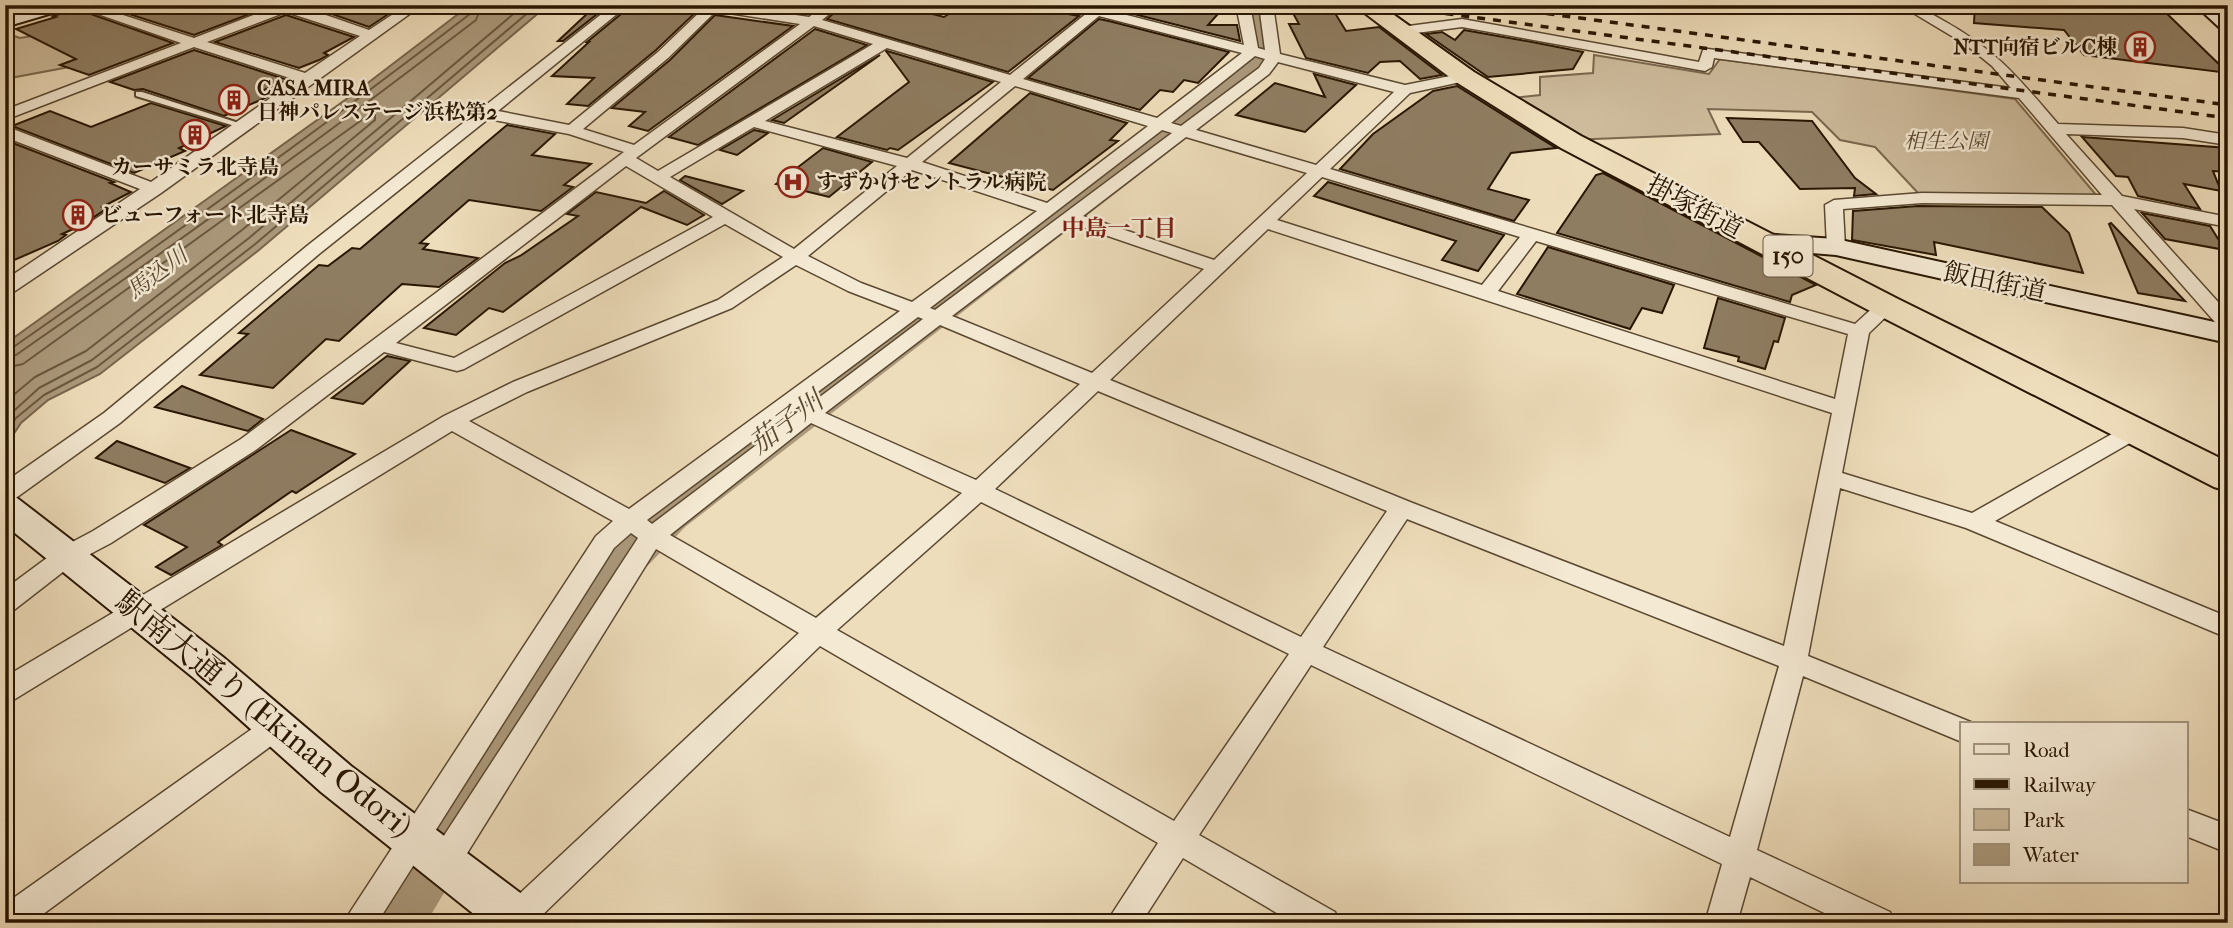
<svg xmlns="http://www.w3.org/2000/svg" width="2233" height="928" font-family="'IM FELL French Canon','Noto Serif JP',serif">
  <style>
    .green { fill: #cdbb9c; stroke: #7b684f; stroke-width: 2 }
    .water { fill: #ab997c; stroke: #77654b; stroke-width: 2 }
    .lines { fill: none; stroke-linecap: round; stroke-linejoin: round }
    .shore { stroke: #6a583f; stroke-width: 2 }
    .river { fill: #ab997c; fill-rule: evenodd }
    .building { fill: #8f7d62; stroke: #291602; stroke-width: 2 }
    .lane-casing { stroke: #5a4830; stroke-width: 4 }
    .street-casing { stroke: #5a4830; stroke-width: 3 }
    .secondary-casing { stroke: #291602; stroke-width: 4 }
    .highway-casing { stroke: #291602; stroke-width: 4 }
    .lane { fill: #f4e9d3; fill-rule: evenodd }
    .street { fill: #f4e9d3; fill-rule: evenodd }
    .secondary { fill: #f4e9d3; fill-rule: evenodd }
    .highway { fill: #edb; fill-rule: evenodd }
    .rail { stroke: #291602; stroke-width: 3.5; stroke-dasharray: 8 8; stroke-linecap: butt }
    .labels { text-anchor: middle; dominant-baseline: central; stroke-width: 5; stroke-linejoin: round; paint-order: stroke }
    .far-poi-label { font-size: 21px; font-weight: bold; fill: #291602; stroke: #f4e9d3; text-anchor: start }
    .far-park-label { font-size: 21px; font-style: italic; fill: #5a4830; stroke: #f4e9d3 }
    .far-neighbourhood-label { font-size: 23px; font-weight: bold; fill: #7a1f14; stroke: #f4e9d3 }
    .far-water-label { font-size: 23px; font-style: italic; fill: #5d4a33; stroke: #f4e9d3 }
    .shield { fill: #f4e9d3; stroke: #665541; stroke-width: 2 }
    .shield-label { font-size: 24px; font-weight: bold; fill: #291602 }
    .street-label { font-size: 26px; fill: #291602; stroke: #f4e9d3 }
    .water-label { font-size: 28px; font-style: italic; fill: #5d4a33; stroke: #f4e9d3 }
    .near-street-label { font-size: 32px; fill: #291602; stroke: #f4e9d3 }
  </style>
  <rect width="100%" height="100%" fill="#edb"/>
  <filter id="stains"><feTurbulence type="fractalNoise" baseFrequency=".00286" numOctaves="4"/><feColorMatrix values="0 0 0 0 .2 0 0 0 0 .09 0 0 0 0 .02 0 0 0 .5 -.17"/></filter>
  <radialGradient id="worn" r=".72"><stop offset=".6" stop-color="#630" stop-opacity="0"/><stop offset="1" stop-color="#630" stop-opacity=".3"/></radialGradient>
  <g class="green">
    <polygon points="134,29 166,39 112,59 5,79 5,33 20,38 56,32 91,44"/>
    <polygon points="1594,55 1709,74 1720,59 2015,99 2097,196 1918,193 1875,147 1840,140 1812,112 1708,109 1720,134 1569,140 1505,99 1540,95 1540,77 1593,73"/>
  </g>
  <polygon class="water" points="470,5 548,5 259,250 100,374 48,400 21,423 5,447 5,344 352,95"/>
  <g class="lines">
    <g class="shore">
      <path d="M5 349 12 348C167 240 320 129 470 14L473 5"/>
      <path d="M5 358 16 355C172 247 325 136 476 20L482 5"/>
      <polyline points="5,368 23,364 370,114 375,115 375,120 242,230 86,351 35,377 5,402"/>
      <polyline points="5,419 39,388 92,360 249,238 524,5"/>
      <polyline points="5,435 16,418 44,395 97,367 254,245 537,5"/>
    </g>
    <polygon class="river" points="1241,5 1271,5 1276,49 1273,61 1192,134 685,527 627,587 426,923 347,923 358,898 587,557 647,499 1166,118 1241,57 1244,49"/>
  </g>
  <g class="building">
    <polygon points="101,5 271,5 271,6 194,35"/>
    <polygon points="306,5 402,5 369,27"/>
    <polygon points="632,5 696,12 656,50 588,106 567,104 594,78 552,76 589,42 587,42"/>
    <polygon points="763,5 820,5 808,14 761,7"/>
    <polygon points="843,5 896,5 944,17 963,5 992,10 999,5 1020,5 1079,16 1008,72 827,19"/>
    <polygon points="1129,5 1226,5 1208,25 1237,25 1240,41 1122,11"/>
    <polygon points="1330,5 1346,31 1379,27 1442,75 1420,79 1400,61 1380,62 1368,73 1306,58 1289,24 1299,24 1289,6"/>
    <polygon points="1975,5 2158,5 2228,73 2084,55 2064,30 1974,23"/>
    <polygon points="70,7 71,7 173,43 89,75 60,65 76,59 16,29 56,17 53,16 67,12"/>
    <polygon points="590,11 601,11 563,41 558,41"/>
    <polygon points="286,15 354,37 324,53 328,55 319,60 299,68 215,42"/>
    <polygon points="715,15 793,26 648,131 629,126 645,112 612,108 670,60"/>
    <polygon points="1099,19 1109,21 1229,52 1198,83 1184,80 1173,92 1160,90 1140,110 1028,78"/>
    <polygon points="815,29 867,45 698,145 669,137"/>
    <polygon points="1464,30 1532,42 1583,52 1573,69 1488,77 1426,34 1442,32 1455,40"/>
    <polygon points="194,50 288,80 259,92 270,95 265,98 224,116 143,89 134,90 110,82"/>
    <polygon points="886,51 887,51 993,82 898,150 890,148 887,150 837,137 909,82"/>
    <polygon points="880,55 784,123 772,120"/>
    <polygon points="1314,74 1356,85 1305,132 1236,115 1275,83 1325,97"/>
    <polygon points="1457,86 1556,148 1511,153 1488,189 1529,200 1514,221 1340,169 1373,134 1433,91"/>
    <polygon points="1030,93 1127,123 1110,140 1118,141 1053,190 949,163"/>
    <polygon points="151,103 226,126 179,148 185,151 134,173 12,126 50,111 91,127"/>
    <polygon points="1727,118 1812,121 1855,178 1876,194 1854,196 1855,188 1800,189 1759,142 1743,142"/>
    <polygon points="507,125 555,134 532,155 591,164 564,185 573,187 541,211 469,200 420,243 428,244 423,249 478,258 439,287 402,284 339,341 326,339 273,388 200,375 248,334 239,333 319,265 328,266 352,248 360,249"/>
    <polygon points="754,130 768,133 737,155 720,150"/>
    <polygon points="2082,137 2228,148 2228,172 2213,171 2221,191 2184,184 2200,209 2138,196 2128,177 2116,176"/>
    <polygon points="5,140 114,182 110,183 131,192 102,207 106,209 82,225 62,234 66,235 58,241 5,264"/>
    <polygon points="823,148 872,162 829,197 776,184"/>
    <polygon points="1603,173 1816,285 1792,295 1790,302 1557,233 1596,175"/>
    <polygon points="685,176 743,191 722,204 680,180"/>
    <polygon points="1328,182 1504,235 1478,271 1442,260 1456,241 1314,196"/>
    <polygon points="664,191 704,215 687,225 641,207 503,312 489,308 456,335 424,328 505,263 520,256 578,216 567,214 596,192 646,203"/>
    <polygon points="1918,206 2042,207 2069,233 2083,273 1934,242 1936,255 1852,240 1853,211"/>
    <polygon points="2142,213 2210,226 2225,250 2165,239"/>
    <polygon points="2111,223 2185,301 2138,293 2109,224"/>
    <polygon points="1548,247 1674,285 1662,313 1642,308 1630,329 1517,294"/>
    <polygon points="1718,298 1785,318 1778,342 1774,341 1765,369 1738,361 1739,357 1704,348"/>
    <polygon points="387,356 410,361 363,404 332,398"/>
    <polygon points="182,386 263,419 248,431 155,407"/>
    <polygon points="291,430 355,454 296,493 292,491 218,542 222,545 171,575 156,567 187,547 144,525"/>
    <polygon points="117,441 190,468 165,483 96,458"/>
  </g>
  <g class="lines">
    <g class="lane-casing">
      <polygon id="lane" points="136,92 142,92 245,125 238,127 136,96"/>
    </g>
    <g class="street-casing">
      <g id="street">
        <path d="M72 5H92L194 38 274 7 273 5H297L369 30 407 5H422L161 193 12 293 5 295V280L140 189 5 137V126L151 182 296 80 194 47 5 120V110L181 43ZM286 12 360 36 305 73 207 42Z"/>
        <path d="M613 5H628L498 111 569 125 658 52 703 9 693 5H729L809 17 825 5H840L822 20 1010 75 1087 13 1065 5H1111L1107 10 1244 45 1236 5H1250L1258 48 1265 50 1259 5H1273L1280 54 1405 85 1465 73 1470 74 1472 77 1470 80 1410 93 1330 169 1855 324 1879 302H1893L1896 306 1893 310 1869 333 1842 473 1972 513 2126 426H2142L2145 431 2142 436 1995 521 2228 617V638L1966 528 1840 488 1808 656 1973 723H1962V742L1803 676 1757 850 1890 912 1895 923H1845L1750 877 1737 923H1705L1722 864 1311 665 1199 835 1335 912 1340 923H1294L1183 858 1141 923H1106L1158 843 820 646 534 923H495L500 912 799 633 656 549 456 871 445 875 434 871 430 861 434 851 638 538 631 533 614 548 377 923H343L596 536 613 521 452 431 15 699 5 702V677L444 416 513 382 718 300 783 257 725 224 464 369 457 371 384 352 257 449 111 543 77 561 14 610 5 613V589L59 549 93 531 241 439 624 152 569 134 488 119 319 254 120 423 13 500 5 502V482L104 413 307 246ZM716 11 800 24 634 145 583 129 668 58ZM1099 16 1242 53 1157 118 1023 79ZM814 26 873 44 658 171 636 158ZM887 48 1001 82 907 158 765 121ZM1255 56 1265 59 1259 68 1181 126 1171 123ZM1278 62 1394 92 1316 165 1196 130 1269 74ZM1015 86 1148 126 1047 203 922 162ZM754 127 897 166 794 249 670 177ZM1162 130 1172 133 935 310 930 308ZM1186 137 1307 173 1214 260 1083 216ZM626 166 713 217 454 358 396 343ZM912 170 1037 211 912 302 861 283 808 256ZM1322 177 1520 237 1482 285 1277 220ZM1073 224 1204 269 1092 373 952 316ZM1268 229 1832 413 1784 646 1410 502 1110 380ZM1536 241 1848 334 1835 399 1498 291ZM796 265 848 291 900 311 629 509 469 421 527 392 732 308ZM918 317 923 319 652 524 647 520ZM940 325 1080 384 976 480 825 413ZM1098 391 1387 511 1301 637 995 489ZM811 423 962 493 816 618 670 535ZM981 502 1289 654 1174 821 837 630ZM1407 519 1779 666 1730 837 1323 647Z"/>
        <path d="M1900 5C1918 5 1928 12 1944 21 1998 51 2020 80 2058 124L2183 128 2228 135V145L2183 138 2066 134 2122 196 2228 217V227L2134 209 2228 313V331L2221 329 2112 205 1922 203 1843 209 1845 247 1836 252 1830 251 1827 247 1825 205 1834 200 1922 193 2102 195 2019 98 1714 58 1712 67 1705 71 1462 27 1401 35 1394 31 1401 27 1462 19 1699 62 1703 50 1708 49 2011 88 1992 66 1965 44Z"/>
        <polygon points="276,715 286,719 290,727 286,735 31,923 5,923 5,904 266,719"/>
        <polygon points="2186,809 2228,825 2228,853 2186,836"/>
      </g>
    </g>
    <g class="secondary-casing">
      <g id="secondary">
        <polygon points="37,5 68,5 66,9 5,27 5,15"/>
        <polygon points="2195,5 2216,5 2228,15 2228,31 2221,29"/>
        <polygon points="1761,234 1836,239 2228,325 2228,343 1836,255 1752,248 1748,242 1752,236"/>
        <polygon points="5,494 17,498 223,657 351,766 539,907 545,923 485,923 321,792 195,679 5,525"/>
      </g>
    </g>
    <g class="highway-casing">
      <polygon id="highway" points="1354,5 1380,5 1474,72 1581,136 1898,299 2228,462 2228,491 2214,487 1874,313 1561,148 1456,82"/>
    </g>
    <use href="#lane" class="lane"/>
    <use href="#street" class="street"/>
    <use href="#secondary" class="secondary"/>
    <use href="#highway" class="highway"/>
    <g class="rail">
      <polyline points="1382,5 2228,118"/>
      <polyline points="1483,5 2228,105"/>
    </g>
  </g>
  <defs>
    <g id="building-ring" transform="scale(1.575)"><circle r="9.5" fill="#f4e9d3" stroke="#8f2418" stroke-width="1.5"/><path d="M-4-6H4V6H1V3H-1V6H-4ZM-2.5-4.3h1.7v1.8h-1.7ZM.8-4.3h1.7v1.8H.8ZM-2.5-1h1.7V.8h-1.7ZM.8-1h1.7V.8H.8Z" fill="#8f2418"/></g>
    <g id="hospital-ring" transform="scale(1.575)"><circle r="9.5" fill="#f4e9d3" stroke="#8f2418" stroke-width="1.5"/><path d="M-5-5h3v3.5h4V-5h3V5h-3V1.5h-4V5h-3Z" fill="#8f2418"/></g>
  </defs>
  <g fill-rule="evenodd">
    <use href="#building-ring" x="2140" y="47"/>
    <use href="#building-ring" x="234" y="100"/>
    <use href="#building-ring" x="195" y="135"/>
    <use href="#hospital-ring" x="793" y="182"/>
    <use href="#building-ring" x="78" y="215"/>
  </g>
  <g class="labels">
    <g class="far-poi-label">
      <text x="2117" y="47" text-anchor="end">NTT向宿ビルC棟</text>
      <text x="257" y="88">CASA MIRA<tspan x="257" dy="24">日神パレステージ浜松第2</tspan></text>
      <text x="195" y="167" text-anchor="middle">カーサミラ北寺島</text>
      <text x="816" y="182">すずかけセントラル病院</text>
      <text x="101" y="215">ビューフォート北寺島</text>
    </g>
    <g class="far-park-label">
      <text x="1946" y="141">相生公園</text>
    </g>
    <g class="far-neighbourhood-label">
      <text x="1119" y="228">中島一丁目</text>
    </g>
    <g class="far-water-label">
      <text transform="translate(157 273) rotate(-37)">馬込川</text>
    </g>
    <rect class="shield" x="1763.5" y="235.5" width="49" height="41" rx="5"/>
    <g class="shield-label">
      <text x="1788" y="256">150</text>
    </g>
    <g class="street-label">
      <text transform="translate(1695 207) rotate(28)">掛塚街道</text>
      <text transform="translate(1995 282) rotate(12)">飯田街道</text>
    </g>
    <g class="water-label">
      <text transform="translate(786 422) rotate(-37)">茄子川</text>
    </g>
    <g class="near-street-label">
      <text transform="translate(264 714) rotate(39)">駅南大通り (Ekinan Odori)</text>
    </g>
  </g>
  <rect width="2233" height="928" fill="none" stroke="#edb" stroke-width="28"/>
  <rect x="7" y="7" width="2219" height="914" fill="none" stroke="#291602" stroke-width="3.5"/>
  <rect x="14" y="14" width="2205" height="900" fill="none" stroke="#291602" stroke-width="2"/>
  <rect x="1960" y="722" width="228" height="161" fill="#f4e9d3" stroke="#a3957f" stroke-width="2"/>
  <rect x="1974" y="744" width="35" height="10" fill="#f4e9d3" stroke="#a3957f" stroke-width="2"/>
  <text x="2023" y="757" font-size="21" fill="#291602">Road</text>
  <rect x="1974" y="779" width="35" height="10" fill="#291602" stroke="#a3957f" stroke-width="2"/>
  <text x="2023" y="792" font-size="21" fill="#291602">Railway</text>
  <rect x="1974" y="809" width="35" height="21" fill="#cdbb9c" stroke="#a3957f" stroke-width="2"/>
  <text x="2023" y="827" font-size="21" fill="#291602">Park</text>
  <rect x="1974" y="844" width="35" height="21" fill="#ab997c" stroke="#a3957f" stroke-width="2"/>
  <text x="2023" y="862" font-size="21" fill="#291602">Water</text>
  <rect width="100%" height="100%" filter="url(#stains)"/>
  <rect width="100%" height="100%" fill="url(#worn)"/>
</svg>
